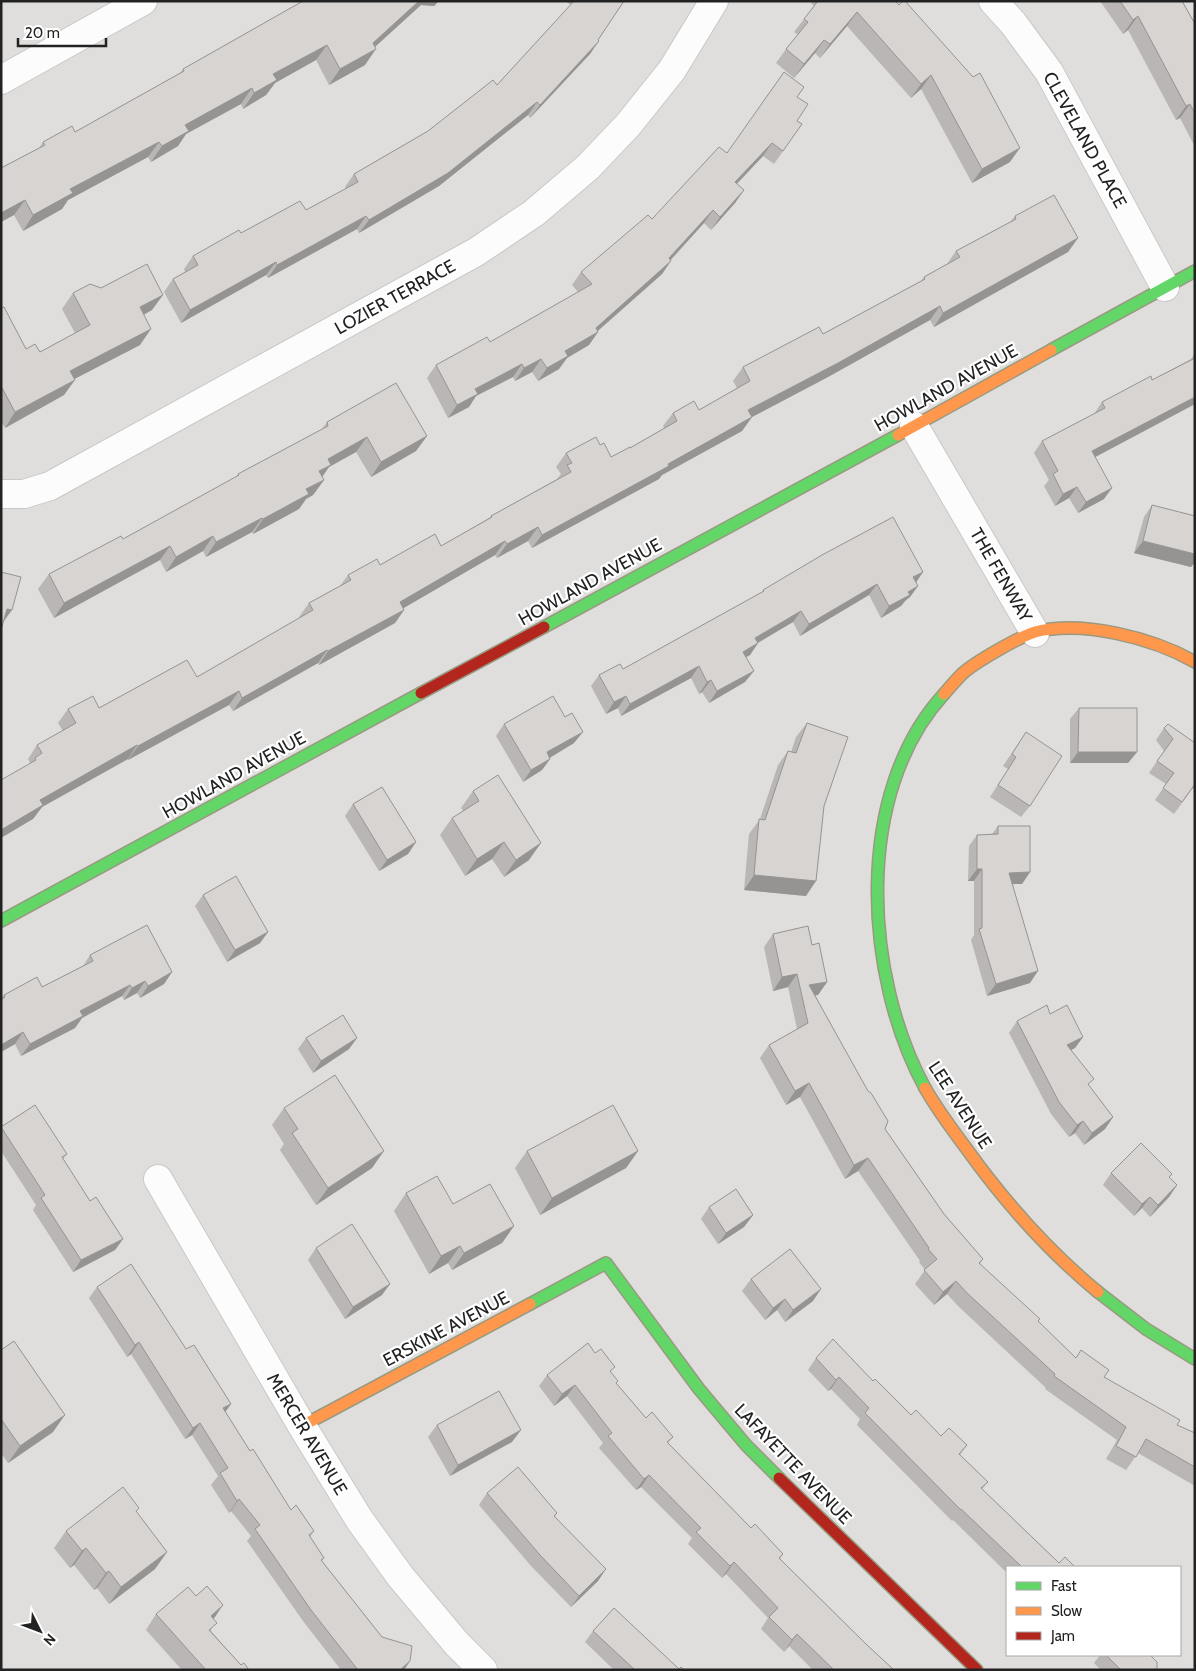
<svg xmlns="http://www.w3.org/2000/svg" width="1196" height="1671" font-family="Cabin,sans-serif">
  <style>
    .residential { fill: #dfdedc; fill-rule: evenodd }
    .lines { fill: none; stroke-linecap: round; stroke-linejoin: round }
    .street-casing { stroke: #c9c8c7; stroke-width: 30 }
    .fast-casing { stroke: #999a82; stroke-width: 14 }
    .slow-casing { stroke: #999a82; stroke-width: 14 }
    .jam-casing { stroke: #999a82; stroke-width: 14 }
    .street { stroke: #fdfcfc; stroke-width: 28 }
    .fast { stroke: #63d668; stroke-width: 11 }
    .slow { stroke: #ff974d; stroke-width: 11 }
    .jam { stroke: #b3261e; stroke-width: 11 }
    .wall { fill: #b9b6b5 }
    .shaded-wall { fill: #969493 }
    .building { fill: #d7d4d2; stroke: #969493 }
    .labels { text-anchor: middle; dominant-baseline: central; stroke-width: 4.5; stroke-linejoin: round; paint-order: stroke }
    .street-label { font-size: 18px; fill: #222; stroke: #fff }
  </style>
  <rect width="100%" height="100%" fill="#f0eeeb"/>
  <path class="residential" d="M1 1H1195V1670H1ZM1007 1567H1180V1655H1007Z"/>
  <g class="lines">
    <g class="street-casing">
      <g id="street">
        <polyline points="993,1 1013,23 1049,72 1165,287"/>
        <polyline points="1,80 143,1"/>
        <polyline points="914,426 1035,633"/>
        <polyline points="1,494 24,494 50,486 476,252 534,213 588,167 628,125 672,70 714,1"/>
        <polyline points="158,1179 302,1426 359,1519 400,1576 457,1644 483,1670"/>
      </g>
    </g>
    <g class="fast-casing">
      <g id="fast">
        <polyline points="1051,350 1195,271"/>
        <polyline points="544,627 898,435"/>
        <polyline points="1,921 421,693"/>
        <path d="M925 1088C864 976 853 793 944 694"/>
        <polyline points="1098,1292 1146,1329 1195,1359"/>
        <polyline points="530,1304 606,1263 699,1389 746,1445 779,1478"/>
      </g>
    </g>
    <g class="slow-casing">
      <g id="slow">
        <polyline points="898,435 1051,350"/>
        <path d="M944 694C950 687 956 680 962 674 975 662 1019 637 1035 632 1083 620 1153 638 1195 662"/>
        <path d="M925 1088C937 1109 951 1128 966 1148 1004 1201 1047 1250 1098 1292"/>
        <polyline points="302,1426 530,1304"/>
      </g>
    </g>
    <g class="jam-casing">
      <g id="jam">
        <polyline points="421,693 544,627"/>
        <polyline points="779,1478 977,1670"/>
      </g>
    </g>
    <use href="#street" class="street"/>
    <use href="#fast" class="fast"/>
    <use href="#slow" class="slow"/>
    <use href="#jam" class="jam"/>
  </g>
  <g class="wall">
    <polygon points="303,1 439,1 434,6 421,5 375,47 365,65 329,85 316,60 275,83 266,95 243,109 241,104 186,134 178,146 151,162 148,157 68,200 62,209 23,231 14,215 1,222 1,168 39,148 43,142 75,132 180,73 183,69"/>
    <polygon points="565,1 624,1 598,40 590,54 530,118 528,115 439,186 359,233 357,229 268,278 266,275 181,323 164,292 173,279 185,272 184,269 193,256 241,233 306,210 346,189 345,187 354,174 428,131 497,85 571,5"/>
    <polygon points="812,1 895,1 1010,162 972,183 921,89 911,98 847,26 820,58 815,53 794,78 776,63 786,49 798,35 794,32 814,6 811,3"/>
    <polygon points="1100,1 1182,1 1195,24 1195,147 1180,118 1176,120 1128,30 1123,34"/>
    <polygon points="797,97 797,121 802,124 774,164 763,156 737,184 744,190 735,203 711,230 704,223 671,260 662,274 598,331 598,332 589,345 567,358 559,369 538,381 532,372 515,381 513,377 476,396 469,407 448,418 427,378 436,365 490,342 578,292 572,285 581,272 652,219 727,153"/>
    <polygon points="1015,216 1078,238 1068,252 934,327 930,320 828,377 752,417 742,431 662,475 659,479 532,548 528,541 497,558 495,555 403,608 404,610 395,623 319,665 318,663 233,711 229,705 128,760 128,759 42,807 33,819 30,763 28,759 37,745 63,731 58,723 68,709 99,708 197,677 300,618 299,617 309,603 340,586 348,575 380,565 441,546 489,518 491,516 557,479 561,474 556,467 566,453 600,445 611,457 630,448 664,428 663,426 673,413 699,410 737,388 733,381 743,367 823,334 921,281 924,277 947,264 956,251 1010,222"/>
    <polygon points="73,293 152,310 144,315 140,345 74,379 64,395 5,428 1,421 1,308 26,349 40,352 75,333 62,309"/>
    <polygon points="1195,353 1195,404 1095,457 1104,499 1078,513 1069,498 1055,506 1044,486 1049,480 1034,453 1042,441 1094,414 1102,402 1152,380 1191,359"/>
    <polygon points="327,422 427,436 416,451 371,477 356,452 329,467 322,477 324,480 313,495 306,499 299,509 253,534 252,532 206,557 203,551 166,572 160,560 54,618 38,589 49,574 123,539 236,477 238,474 322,429"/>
    <polygon points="1152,505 1195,516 1195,562 1191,567 1134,553 1144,517"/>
    <polygon points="916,582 918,586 910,597 906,600 901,606 881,618 869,595 800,636 793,622 758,643 750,655 746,657 745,682 709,703 702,692 699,694 691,678 621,716 618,708 606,714 591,686 599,675 623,669 762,592 763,590"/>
    <polygon points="1079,708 1137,752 1128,763 1070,763 1070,719"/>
    <polygon points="807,723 824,806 806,896 744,890 749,834 760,819 778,765 788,751 791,752 796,737"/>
    <polygon points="504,724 574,743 550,758 550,759 542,770 523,782 496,736"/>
    <polygon points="1164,728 1195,743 1195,791 1193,788 1174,814 1155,800 1166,784 1149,773 1164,751 1156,740"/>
    <polygon points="1026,732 1030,806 1021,817 990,797 1008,769 1003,766"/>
    <polygon points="473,791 529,860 504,877 492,859 465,876 440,835 452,818 463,811 461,808"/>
    <polygon points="353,804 416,842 408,854 379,871 345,816"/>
    <polygon points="998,826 1030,872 1022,884 1013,884 1030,983 987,996 971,940 974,935 974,881 968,881 969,846 977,835 992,834"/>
    <polygon points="203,895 268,932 260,943 227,962 195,906"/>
    <polygon points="773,934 812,945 827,982 818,995 815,995 885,1129 944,1214 983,1259 980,1264 1038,1322 1076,1358 1177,1425 1195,1433 1195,1486 1138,1453 1126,1470 1106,1459 1117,1440 1045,1389 1046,1388 958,1306 947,1294 934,1305 915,1284 925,1270 919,1262 920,1261 858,1171 845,1179 800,1097 786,1105 760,1058 769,1045 797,1029 788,987 773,991 764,947"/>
    <polygon points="90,955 172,972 164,984 140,998 137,993 124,1000 122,996 82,1018 75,1028 21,1056 15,1044 1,1052 1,998 4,995 42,987 83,966"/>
    <polygon points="1050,1014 1083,1037 1075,1048 1071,1050 1089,1086 1113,1117 1105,1129 1084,1145 1075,1133 1069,1137 1051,1114 1009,1033 1017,1021"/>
    <polygon points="306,1038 357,1038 349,1049 313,1073 298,1049"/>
    <polygon points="284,1108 372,1168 316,1205 280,1150 284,1144 272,1125"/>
    <polygon points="1,1126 67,1154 63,1159 90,1201 123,1239 115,1250 73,1272 33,1210 36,1205 1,1151"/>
    <polygon points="527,1151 638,1151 626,1168 540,1215 515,1168"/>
    <polygon points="1111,1173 1177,1185 1169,1197 1150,1217 1142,1208 1134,1216 1103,1185"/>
    <polygon points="406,1193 453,1204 514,1226 502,1243 452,1270 448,1263 429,1274 394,1211"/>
    <polygon points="709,1207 753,1215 744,1227 718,1244 701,1219"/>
    <polygon points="316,1248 382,1295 345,1319 308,1260"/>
    <polygon points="751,1279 813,1301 785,1322 777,1310 765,1320 742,1291"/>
    <polygon points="97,1287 186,1349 231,1404 225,1412 250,1451 291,1510 314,1531 310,1537 324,1558 322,1561 382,1637 410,1661 404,1670 341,1670 303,1621 247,1541 251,1536 231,1511 229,1513 211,1485 218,1476 192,1435 185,1439 131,1354 127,1357 89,1298"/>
    <polygon points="1,1350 53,1432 8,1463 1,1453"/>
    <polygon points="595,1353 611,1372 616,1383 646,1418 673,1437 668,1443 751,1528 783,1554 780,1559 866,1644 894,1670 813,1670 789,1646 784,1652 761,1629 768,1618 726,1574 722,1578 688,1544 692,1538 641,1487 636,1490 599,1448 603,1443 567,1396 554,1406 539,1386 547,1375"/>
    <polygon points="816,1358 873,1381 911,1415 941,1436 967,1445 960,1455 988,1482 982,1489 1059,1563 1075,1567 1007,1567 1007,1573 953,1520 952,1521 857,1425 860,1419 831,1389 828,1391 808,1370"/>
    <polygon points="437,1425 512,1442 450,1476 428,1437"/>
    <polygon points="487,1493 557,1513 555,1516 598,1581 571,1607 532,1567 479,1505"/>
    <polygon points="136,1512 167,1552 155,1569 109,1604 97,1588 94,1590 74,1565 70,1568 54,1548 66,1531"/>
    <polygon points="196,1596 213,1619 211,1631 241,1665 249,1670 182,1670 146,1630 156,1614"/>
    <polygon points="593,1631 679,1669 684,1670 614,1670 585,1642"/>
    <polygon points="1100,1655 1150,1655 1157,1670 1101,1670 1094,1663"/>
  </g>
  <g class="shaded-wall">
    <polygon points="419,1 439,1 434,6 421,5 367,54 376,49 365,65 329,85 340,69 373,43"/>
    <polygon points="857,12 847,26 820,58 830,44"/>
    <polygon points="1138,16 1128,30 1123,34 1133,20"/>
    <polygon points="824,40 815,53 794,78 804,64"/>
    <polygon points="599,41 590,54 530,118 540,105"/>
    <polygon points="327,45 316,60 275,83 266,95 243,109 254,93 273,74"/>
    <polygon points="931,75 921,89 911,98 921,84"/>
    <polygon points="252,88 241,104 186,134 178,146 151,162 162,146 185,125"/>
    <polygon points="537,102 528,115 439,186 359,233 369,220"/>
    <polygon points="1190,104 1180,118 1176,120 1186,106"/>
    <polygon points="159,142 148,157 68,200 62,209 23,231 33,215 70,189"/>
    <polygon points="772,143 763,156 726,195 735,182"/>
    <polygon points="1020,148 1010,162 972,183 982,169"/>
    <polygon points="744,190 735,203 711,230 720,217"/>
    <polygon points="25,200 14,215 1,222 1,213"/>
    <polygon points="713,210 704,223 662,269 671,261 662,274 593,335 598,332 589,345 567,358 559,369 538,381 547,368 565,351 596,328 669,258"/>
    <polygon points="366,216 357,229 268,278 277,265"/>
    <polygon points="1078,238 1068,252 934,327 943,313"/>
    <polygon points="276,262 266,275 181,323 190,310"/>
    <polygon points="163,295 152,310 129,322 140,307"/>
    <polygon points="940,306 930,320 828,377 752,417 742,431 662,475 659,479 532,548 542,535 668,464 748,410"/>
    <polygon points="151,329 140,345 59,387 70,371"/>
    <polygon points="541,359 532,372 515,381 524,368"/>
    <polygon points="522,364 513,377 476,396 469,407 448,418 457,405 475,389"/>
    <polygon points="75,380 64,395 5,428 15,412"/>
    <polygon points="1195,397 1195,404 1084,463 1092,451"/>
    <polygon points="427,436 416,451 371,477 381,462"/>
    <polygon points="367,437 356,452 329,467 320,480 308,486 328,459"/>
    <polygon points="324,480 313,495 306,499 299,509 253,534 263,519 306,489"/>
    <polygon points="1077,487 1069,498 1055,506 1063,494"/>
    <polygon points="1112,488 1104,499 1078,513 1086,502"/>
    <polygon points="262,518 252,532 206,557 216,542"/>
    <polygon points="538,527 528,541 497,558 507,544"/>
    <polygon points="213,536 203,551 166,572 176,557"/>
    <polygon points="505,541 495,555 390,616 400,602"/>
    <polygon points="1143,541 1195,554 1195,562 1191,567 1134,553"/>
    <polygon points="170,546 160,560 54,618 64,603"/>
    <polygon points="923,572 915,584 913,577"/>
    <polygon points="877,584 869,595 800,636 809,624"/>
    <polygon points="918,586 910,597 906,600 901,606 881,618 889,606 908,592"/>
    <polygon points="7,609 12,610 1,625"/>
    <polygon points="404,610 395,623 319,665 328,651"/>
    <polygon points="801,611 793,622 747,649 755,638"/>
    <polygon points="758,643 750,655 735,663 743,652"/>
    <polygon points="327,650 318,663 233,711 242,698"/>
    <polygon points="699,666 691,678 621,716 630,704"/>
    <polygon points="754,671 745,682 709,703 717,691"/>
    <polygon points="711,680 702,692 699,694 707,682"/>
    <polygon points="239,691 229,705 128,760 138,746"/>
    <polygon points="626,696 618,708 606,714 614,702"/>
    <polygon points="583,732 574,743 539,764 547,752"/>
    <polygon points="137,745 128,759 42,807 33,819 1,838 1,830 40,800"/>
    <polygon points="1078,752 1137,752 1128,763 1070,763"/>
    <polygon points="550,759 542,770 523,782 531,770"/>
    <polygon points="416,842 408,854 379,871 387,860"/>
    <polygon points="504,842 492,859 465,876 477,859"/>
    <polygon points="541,843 529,860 504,877 516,860"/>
    <polygon points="977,869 982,869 974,881 968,881"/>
    <polygon points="1030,872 1022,884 1001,884 1009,873"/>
    <polygon points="754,875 816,881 806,896 744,890"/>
    <polygon points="268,932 260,943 227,962 235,950"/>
    <polygon points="1038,971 1030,983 987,996 996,984"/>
    <polygon points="172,972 164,984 140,998 148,986"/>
    <polygon points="797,974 788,987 773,991 782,977"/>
    <polygon points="145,981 137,993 124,1000 132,988"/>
    <polygon points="827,982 818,995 802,998 809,985"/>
    <polygon points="130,985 122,996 82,1018 75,1028 21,1056 30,1044 80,1011"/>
    <polygon points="23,1032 15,1044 1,1052 1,1045"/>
    <polygon points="1083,1037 1075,1048 1059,1056 1067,1045"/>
    <polygon points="357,1038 349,1049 313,1073 321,1061"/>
    <polygon points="809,1083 800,1097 786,1105 795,1091"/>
    <polygon points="1113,1117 1105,1129 1084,1145 1092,1133"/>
    <polygon points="1083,1121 1075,1133 1069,1137 1077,1125"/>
    <polygon points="384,1151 372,1168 316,1205 328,1188"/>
    <polygon points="638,1151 626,1168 540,1215 552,1198"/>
    <polygon points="868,1158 858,1171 845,1179 854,1165"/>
    <polygon points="1177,1185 1169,1197 1150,1217 1158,1205"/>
    <polygon points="1150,1197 1142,1208 1134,1216 1142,1204"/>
    <polygon points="753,1215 744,1227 718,1244 726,1233"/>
    <polygon points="514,1226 502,1243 452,1270 464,1253"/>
    <polygon points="123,1239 115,1250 73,1272 81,1260"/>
    <polygon points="460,1246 448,1263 429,1274 441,1256"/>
    <polygon points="956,1281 947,1294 934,1305 943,1292"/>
    <polygon points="390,1284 382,1295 345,1319 353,1307"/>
    <polygon points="821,1289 813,1301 785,1322 793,1310"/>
    <polygon points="785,1299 777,1310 765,1320 773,1308"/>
    <polygon points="139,1342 131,1354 127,1357 135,1345"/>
    <polygon points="839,1377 831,1389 828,1391 836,1380"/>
    <polygon points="575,1385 567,1396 554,1406 562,1394"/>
    <polygon points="231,1404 223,1415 223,1408"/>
    <polygon points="65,1415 53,1432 8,1463 20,1446"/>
    <polygon points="200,1423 192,1435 185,1439 193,1428"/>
    <polygon points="521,1430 512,1442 450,1476 458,1465"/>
    <polygon points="649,1475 641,1487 636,1490 644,1479"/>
    <polygon points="239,1499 231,1511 229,1513 237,1501"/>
    <polygon points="86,1548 74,1565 70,1568 82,1551"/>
    <polygon points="167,1552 155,1569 109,1604 121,1587"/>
    <polygon points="734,1562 726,1574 722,1578 730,1566"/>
    <polygon points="606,1569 598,1581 571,1607 579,1596"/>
    <polygon points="109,1571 97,1588 94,1590 106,1573"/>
    <polygon points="223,1605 213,1620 211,1616"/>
    <polygon points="797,1634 789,1646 784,1652 792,1640"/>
    <polygon points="410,1661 404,1670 400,1670"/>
  </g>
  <g class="building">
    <polygon points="303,1 419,1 373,43 376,49 340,69 327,45 273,74 277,80 254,93 252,88 185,125 189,131 162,146 159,142 70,189 73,193 33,215 25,200 1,213 1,168 45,145 43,142 72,126 75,132 184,71 183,69"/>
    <polygon points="574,1 624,1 598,40 599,41 540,105 537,102 448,173 369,220 366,216 277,265 276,262 190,310 173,279 198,265 193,256 239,230 241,233 300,201 306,210 358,182 354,174 428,131 493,80 497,85"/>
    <polygon points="818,1 895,1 899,5 903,1 905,1 973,77 980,73 1020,148 982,169 931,75 921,84 857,12 830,44 824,40 804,64 786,49 808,22 804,19"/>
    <polygon points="1120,1 1182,1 1195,24 1195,114 1190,104 1186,106 1138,16 1133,20"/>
    <polygon points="784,72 804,87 797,97 808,104 797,121 802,124 783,151 772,143 735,182 744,190 720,217 713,210 669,258 671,261 596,328 598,332 565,351 568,356 547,368 541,359 524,368 522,364 475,389 478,394 457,405 436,365 487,337 490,342 592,284 581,272 648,215 652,219 719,147 727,153"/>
    <polygon points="1054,195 1078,238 943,313 940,306 838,363 748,410 752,417 668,464 669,466 542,535 538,527 507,544 505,541 400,602 404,610 328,651 327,650 242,698 239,691 138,746 137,745 40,800 43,805 1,830 1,780 36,760 35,758 42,753 37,745 76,723 68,709 93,696 99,708 187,660 197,677 313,610 309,603 351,580 348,575 377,559 380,565 435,534 441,546 492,517 491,516 571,472 567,465 572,463 566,453 596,437 600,445 604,443 611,457 630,447 630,448 677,421 673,413 694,401 699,410 750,381 743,367 819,327 823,334 925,279 924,277 960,257 956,251 1016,219 1015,216"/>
    <polygon points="147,264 163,295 140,307 151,329 70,371 75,380 15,412 1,386 1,308 4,307 26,349 35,344 40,352 90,325 73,293 90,284 101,288"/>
    <polygon points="1195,358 1195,397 1092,451 1112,488 1086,502 1077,487 1063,494 1053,474 1058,471 1042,441 1105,408 1102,402 1151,376 1152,380"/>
    <polygon points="396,383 427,436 381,462 367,437 328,459 331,465 319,471 324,480 306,489 309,494 263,519 262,518 216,542 213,536 176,557 170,546 64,603 49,574 121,536 123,539 239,475 238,474 328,426 327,422"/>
    <polygon points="1152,505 1195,516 1195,554 1143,541"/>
    <polygon points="893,517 923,572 913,577 918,586 908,592 910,595 889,606 877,584 809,624 801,611 755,638 758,643 743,652 754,671 717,691 711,680 707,682 699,666 630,704 626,696 614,702 599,675 620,664 623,669 764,591 763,590 822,555"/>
    <polygon points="1,572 21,577 12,610 7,609 1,630"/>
    <polygon points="553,696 565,717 572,713 583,732 547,752 550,759 531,770 504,724"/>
    <polygon points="1079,708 1137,708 1137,752 1078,752"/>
    <polygon points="807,723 848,737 824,806 816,881 754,875 759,819 765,820 788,751 796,753"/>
    <polygon points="1168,724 1195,743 1195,784 1182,802 1163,788 1174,773 1157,761 1173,739 1164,728"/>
    <polygon points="1026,732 1062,756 1030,806 998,785 1016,757 1012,754"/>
    <polygon points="498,775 541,843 516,860 504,842 477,859 452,818 479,801 473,791"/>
    <polygon points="382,787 416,842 387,860 353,804"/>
    <polygon points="998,826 1030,826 1030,872 1009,873 1038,971 996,984 979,929 982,928 982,869 977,869 977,835 998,834"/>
    <polygon points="236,876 268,932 235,950 203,895"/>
    <polygon points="147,925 172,972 148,986 145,981 132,988 130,985 80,1011 83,1016 30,1044 23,1032 1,1045 1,1000 5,997 4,995 37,977 42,987 93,961 90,955"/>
    <polygon points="808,926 812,945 819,943 827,982 809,985 868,1091 871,1093 888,1121 885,1129 944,1214 983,1259 979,1263 1040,1319 1038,1321 1076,1358 1081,1350 1109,1370 1104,1377 1180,1420 1177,1425 1195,1433 1195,1467 1146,1439 1136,1457 1116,1446 1126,1427 1054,1376 1055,1374 967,1293 956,1281 943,1292 924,1270 937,1259 928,1249 929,1248 868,1158 854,1165 809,1083 795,1091 769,1045 808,1023 797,974 782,977 773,934"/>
    <polygon points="1047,1005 1050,1014 1067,1005 1083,1037 1067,1045 1094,1079 1088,1084 1113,1117 1092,1133 1083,1121 1077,1125 1059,1102 1017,1021"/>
    <polygon points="343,1015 357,1038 321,1061 306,1038"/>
    <polygon points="335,1075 384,1151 328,1188 292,1133 298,1129 284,1108"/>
    <polygon points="35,1105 67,1154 62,1157 90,1201 96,1197 123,1239 81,1260 41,1198 45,1195 1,1127"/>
    <polygon points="613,1105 638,1151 552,1198 527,1151"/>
    <polygon points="1141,1143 1172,1174 1169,1177 1177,1185 1158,1205 1150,1197 1142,1204 1111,1173"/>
    <polygon points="437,1176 453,1204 490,1184 514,1226 464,1253 460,1246 441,1256 406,1193"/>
    <polygon points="736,1189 753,1215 726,1233 709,1207"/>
    <polygon points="352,1224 390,1284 353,1307 316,1248"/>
    <polygon points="790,1249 821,1289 793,1310 785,1299 773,1308 751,1279"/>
    <polygon points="131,1264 186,1349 194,1345 231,1404 223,1408 250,1451 253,1449 291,1510 296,1505 314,1531 309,1535 324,1558 321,1560 382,1637 412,1646 410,1661 400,1670 358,1670 311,1610 255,1529 260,1525 239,1499 237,1501 220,1473 228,1468 200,1423 193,1428 139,1342 135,1345 97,1287"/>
    <polygon points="833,1339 873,1381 875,1379 911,1415 916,1410 941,1436 949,1428 967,1445 959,1454 988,1482 981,1488 1059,1563 1065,1557 1075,1567 1022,1567 961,1509 961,1510 865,1413 869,1408 839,1377 836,1380 816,1358"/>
    <polygon points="14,1341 65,1415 20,1446 1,1419 1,1350"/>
    <polygon points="588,1343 595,1353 601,1349 615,1367 610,1371 618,1381 616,1383 646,1418 652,1412 673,1437 667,1442 751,1528 755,1524 783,1554 779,1558 866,1644 894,1670 834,1670 797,1634 792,1640 769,1617 778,1608 734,1562 730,1566 696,1532 701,1528 649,1475 644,1479 608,1436 612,1433 575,1385 562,1394 547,1375"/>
    <polygon points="499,1391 521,1430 458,1465 437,1425"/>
    <polygon points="518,1467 557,1513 554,1516 606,1569 579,1596 540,1555 487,1493"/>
    <polygon points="123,1487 139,1508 136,1511 167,1552 121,1587 109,1571 106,1573 86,1548 82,1551 66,1531"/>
    <polygon points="207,1586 223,1605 211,1616 217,1623 209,1630 241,1665 244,1663 249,1670 206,1670 156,1614 188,1587 196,1596"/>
    <polygon points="614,1608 679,1669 681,1667 684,1670 635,1670 593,1631"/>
    <polygon points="1106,1655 1150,1655 1157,1662 1157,1670 1121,1670"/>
  </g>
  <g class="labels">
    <g class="street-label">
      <text transform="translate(1085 140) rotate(61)">CLEVELAND PLACE</text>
      <text transform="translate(395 297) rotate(-29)">LOZIER TERRACE</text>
      <text transform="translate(946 388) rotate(-29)">HOWLAND AVENUE</text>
      <text transform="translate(1001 575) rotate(60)">THE FENWAY</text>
      <text transform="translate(590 582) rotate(-29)">HOWLAND AVENUE</text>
      <text transform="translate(234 775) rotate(-29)">HOWLAND AVENUE</text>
      <text transform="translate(960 1105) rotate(57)">LEE AVENUE</text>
      <text transform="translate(446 1329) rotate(-28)">ERSKINE AVENUE</text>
      <text transform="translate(307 1434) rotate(59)">MERCER AVENUE</text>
      <text transform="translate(793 1464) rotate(46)">LAFAYETTE AVENUE</text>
    </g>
  </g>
  <rect width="1196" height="1671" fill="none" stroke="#222222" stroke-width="5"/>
  <rect x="1006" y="1566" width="175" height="90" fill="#ffffff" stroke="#a7a7a7"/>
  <rect x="1016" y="1582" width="25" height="8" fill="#63d668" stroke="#a7a7a7"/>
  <text x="1051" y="1591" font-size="15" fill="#222222">Fast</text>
  <rect x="1016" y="1607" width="25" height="8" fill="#ff974d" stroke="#a7a7a7"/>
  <text x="1051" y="1616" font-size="15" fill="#222222">Slow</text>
  <rect x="1016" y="1632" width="25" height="8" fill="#b3261e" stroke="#a7a7a7"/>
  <text x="1051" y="1641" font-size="15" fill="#222222">Jam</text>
  <g transform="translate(40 1631) rotate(132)" stroke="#ffffff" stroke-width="4" paint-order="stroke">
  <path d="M0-4L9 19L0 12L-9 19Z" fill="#222222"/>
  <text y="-8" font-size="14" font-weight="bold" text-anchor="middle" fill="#222222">N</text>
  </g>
  <path d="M18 38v8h88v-8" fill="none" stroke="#222222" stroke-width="2.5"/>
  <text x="25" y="38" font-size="15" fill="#222222" stroke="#ffffff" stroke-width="4" paint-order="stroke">20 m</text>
</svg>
